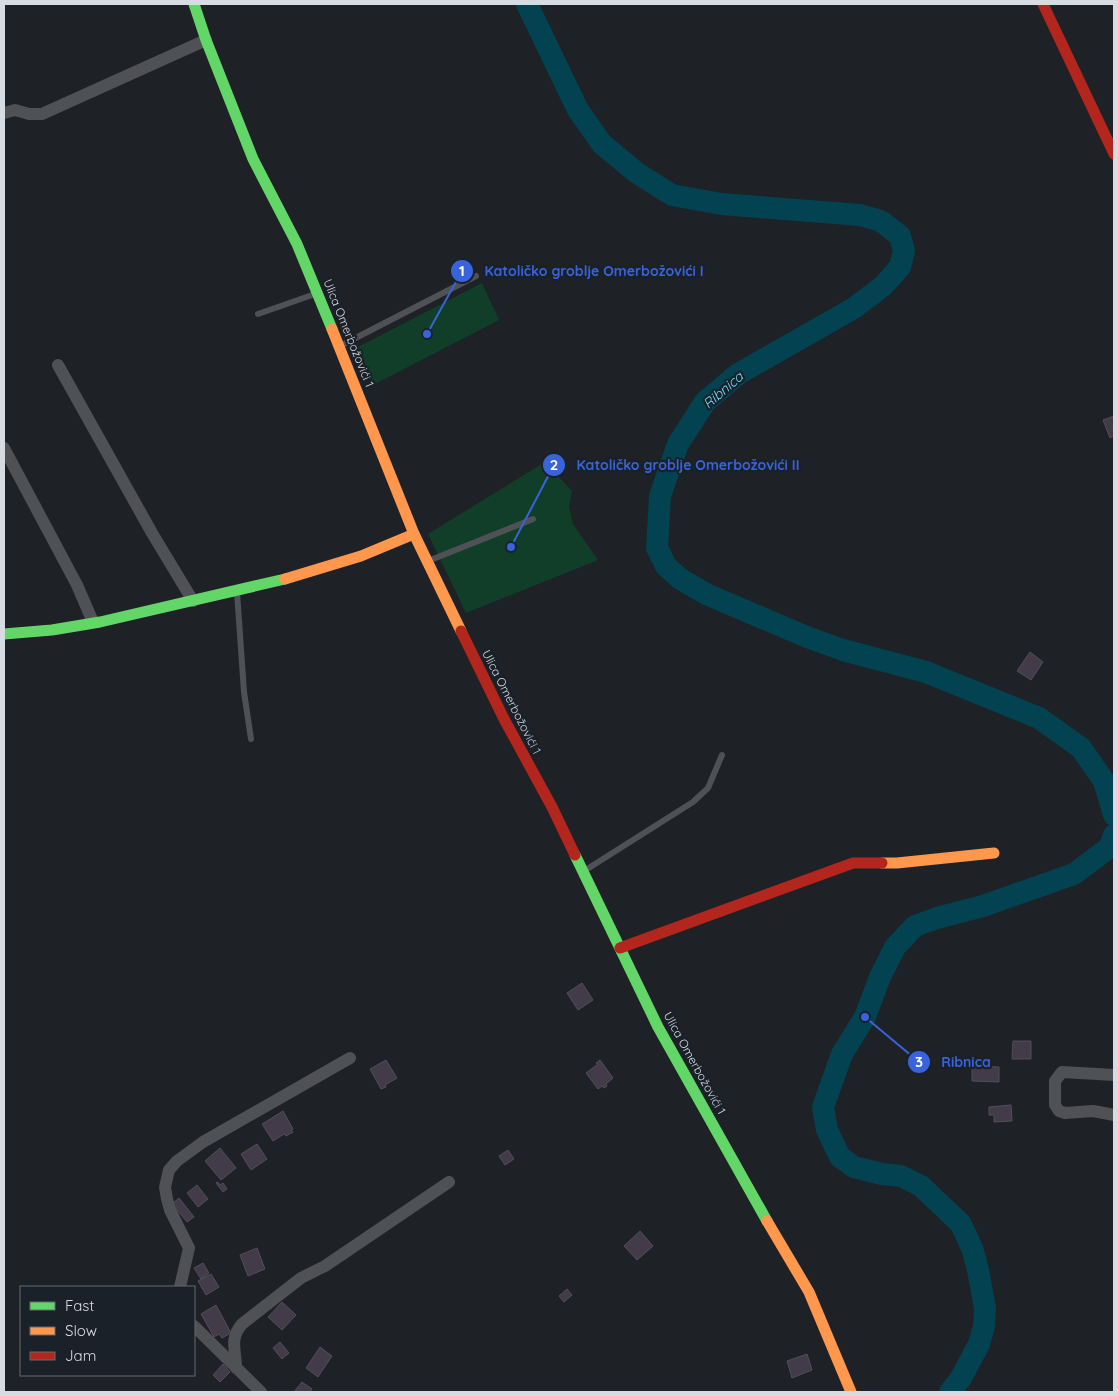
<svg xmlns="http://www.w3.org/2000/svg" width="1118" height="1396" font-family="Quicksand,sans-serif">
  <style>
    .green { fill: #113e28 }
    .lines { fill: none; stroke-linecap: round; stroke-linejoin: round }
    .river { stroke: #034250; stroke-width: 22 }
    .building { fill: #433b49; stroke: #505054 }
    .lane { stroke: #4f5154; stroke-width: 6 }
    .street { stroke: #4f5154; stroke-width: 12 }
    .fast { stroke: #63d668; stroke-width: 11 }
    .slow { stroke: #ff974d; stroke-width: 11 }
    .jam { stroke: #b3261e; stroke-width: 11 }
    .labels { text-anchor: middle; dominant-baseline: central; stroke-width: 4.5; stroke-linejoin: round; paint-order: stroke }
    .street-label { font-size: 12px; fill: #d7dbe2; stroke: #1a2129 }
    .water-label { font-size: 14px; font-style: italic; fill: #6adcf9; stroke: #1a2129 }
    .leader { fill: none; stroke: #3963da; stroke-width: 2 }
    .callout-dot { fill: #3963da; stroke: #1a2129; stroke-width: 2 }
    .mark-label { font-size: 15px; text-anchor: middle; font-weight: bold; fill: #fff }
    .callout-label { font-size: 14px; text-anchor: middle; font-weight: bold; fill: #3963da; stroke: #1a2129; stroke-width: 4.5; stroke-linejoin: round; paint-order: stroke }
  </style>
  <rect width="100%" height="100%" fill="#1e2126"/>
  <g class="green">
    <polygon points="482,283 499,320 371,386 356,348"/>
    <polygon points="545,462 572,491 569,507 573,524 598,560 466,613 428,534"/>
  </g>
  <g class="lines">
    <g class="river">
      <polyline points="527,4 578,110 602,144 637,173 672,195 721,204 860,215 881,221 900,236 904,251 900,267 883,286 854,308 738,374 705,402 678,444 660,496 657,548 666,566 679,578 706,594 807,637 843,650 926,672 1039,718 1081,748 1104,781 1114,815"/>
      <polyline points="950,1392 961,1378 979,1344 984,1326 985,1308 978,1270 972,1248 961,1224 921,1186 901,1176 882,1174 854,1167 840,1157 827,1130 823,1107 842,1054 865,1017 880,977 895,947 915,926 937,918 983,906 1074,874 1110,847 1114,835"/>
    </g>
  </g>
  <g class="building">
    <polygon points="1114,416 1114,436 1110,438 1103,420"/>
    <polygon points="1030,652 1043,662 1031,680 1017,671"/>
    <polygon points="582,983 593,1000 578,1010 567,993"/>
    <polygon points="1013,1041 1031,1041 1031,1059 1012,1059"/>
    <polygon points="386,1060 397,1078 385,1085 386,1087 381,1089 370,1069"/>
    <polygon points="600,1060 613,1078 606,1084 607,1086 604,1088 602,1086 598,1089 586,1073 598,1064 596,1063"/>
    <polygon points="972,1066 999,1067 999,1082 972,1081"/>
    <polygon points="1011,1105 1012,1121 994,1122 994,1115 989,1115 989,1107"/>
    <polygon points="283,1111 293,1129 291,1130 293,1132 286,1136 284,1134 273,1141 262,1124"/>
    <polygon points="257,1144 267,1159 251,1170 241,1154"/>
    <polygon points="220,1148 236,1168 221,1180 205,1161"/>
    <polygon points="508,1150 514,1159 505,1165 499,1156"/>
    <polygon points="218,1182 220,1185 223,1183 227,1189 223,1192 216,1183"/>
    <polygon points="197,1185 208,1199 198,1207 187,1193"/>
    <polygon points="179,1198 194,1217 187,1222 172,1204"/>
    <polygon points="640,1231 653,1246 637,1260 624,1246"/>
    <polygon points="257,1248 265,1269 248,1276 240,1255"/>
    <polygon points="203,1263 209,1273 201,1279 194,1268"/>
    <polygon points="211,1274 219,1287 206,1295 198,1281"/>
    <polygon points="567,1289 572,1295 564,1302 559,1296"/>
    <polygon points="282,1302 296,1315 282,1330 268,1317"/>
    <polygon points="216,1305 231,1333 222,1338 219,1334 214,1337 201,1314"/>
    <polygon points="280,1342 289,1353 282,1359 273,1348"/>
    <polygon points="320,1347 332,1356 318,1377 306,1368"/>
    <polygon points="807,1354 812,1370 792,1378 787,1361"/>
    <polygon points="223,1364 230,1372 220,1382 213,1375"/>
    <polygon points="302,1382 312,1389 310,1392 294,1392"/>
  </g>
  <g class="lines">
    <g class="lane">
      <polyline points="258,314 315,294"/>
      <polyline points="342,345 476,276"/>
      <polyline points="428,561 533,519"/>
      <polyline points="237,592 244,692 251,739"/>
      <polyline points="584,871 693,802 708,788 722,755"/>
    </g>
    <g class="street">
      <polyline points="4,113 15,110 29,114 42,114 206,40"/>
      <polyline points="58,365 152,533 193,601"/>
      <polyline points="4,448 77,585 93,622"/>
      <polyline points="1114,1075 1062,1072 1055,1081 1055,1105 1059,1111 1065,1113 1093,1111 1114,1115"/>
      <polyline points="180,1287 189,1248 170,1210 167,1199 165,1187 169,1170 177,1161 203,1142 350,1058"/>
      <polyline points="194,1326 261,1392"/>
      <path d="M236 1368C236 1350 229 1339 242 1324L301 1278 325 1266 449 1182"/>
    </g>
    <g class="fast">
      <polyline points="194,4 206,40 253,159 297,244 332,329"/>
      <polyline points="4,634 52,630 100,622 285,579"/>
      <polyline points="575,855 658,1027 767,1221"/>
    </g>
    <g class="slow">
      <polyline points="332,329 414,534 461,631"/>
      <polyline points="285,579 361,556 414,534"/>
      <polyline points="882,863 897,863 994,853"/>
      <polyline points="767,1221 809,1292 851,1392"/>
    </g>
    <g class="jam">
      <polyline points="1043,4 1114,154"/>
      <polyline points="461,631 504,719 552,807 575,855"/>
      <polyline points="620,948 853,863 882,863"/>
    </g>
  </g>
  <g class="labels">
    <g class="street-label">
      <text transform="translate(349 333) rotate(68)">Ulica Omerbožovići 1</text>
      <text transform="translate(512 702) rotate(63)">Ulica Omerbožovići 1</text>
      <text transform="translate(695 1063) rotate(61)">Ulica Omerbožovići 1</text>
    </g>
    <g class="water-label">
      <text transform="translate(723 390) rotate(-41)">Ribnica</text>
    </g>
  </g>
  <path class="leader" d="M427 334L462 271M511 547L554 465M865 1017L919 1062"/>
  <g class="callout-dot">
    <circle cx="427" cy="334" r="5"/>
    <circle cx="511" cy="547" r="5"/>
    <circle cx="865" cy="1017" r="5"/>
    <circle cx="462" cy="271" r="12"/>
    <circle cx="554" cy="465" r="12"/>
    <circle cx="919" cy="1062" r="12"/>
  </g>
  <g class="mark-label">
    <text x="462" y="276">1</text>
    <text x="554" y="470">2</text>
    <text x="919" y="1067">3</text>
  </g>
  <g class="callout-label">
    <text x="594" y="276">Katoličko groblje Omerbožovići I</text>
    <text x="688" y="470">Katoličko groblje Omerbožovići II</text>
    <text x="966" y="1067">Ribnica</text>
  </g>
  <rect width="1118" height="1396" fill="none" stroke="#d7dbe2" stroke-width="10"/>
  <rect x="20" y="1286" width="175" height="90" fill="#1a2129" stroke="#666b73"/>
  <rect x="30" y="1302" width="25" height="8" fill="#63d668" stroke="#666b73"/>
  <text x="65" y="1311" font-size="15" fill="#d7dbe2">Fast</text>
  <rect x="30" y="1327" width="25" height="8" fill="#ff974d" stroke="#666b73"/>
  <text x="65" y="1336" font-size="15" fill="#d7dbe2">Slow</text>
  <rect x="30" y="1352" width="25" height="8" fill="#b3261e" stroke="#666b73"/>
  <text x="65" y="1361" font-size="15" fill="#d7dbe2">Jam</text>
</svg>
